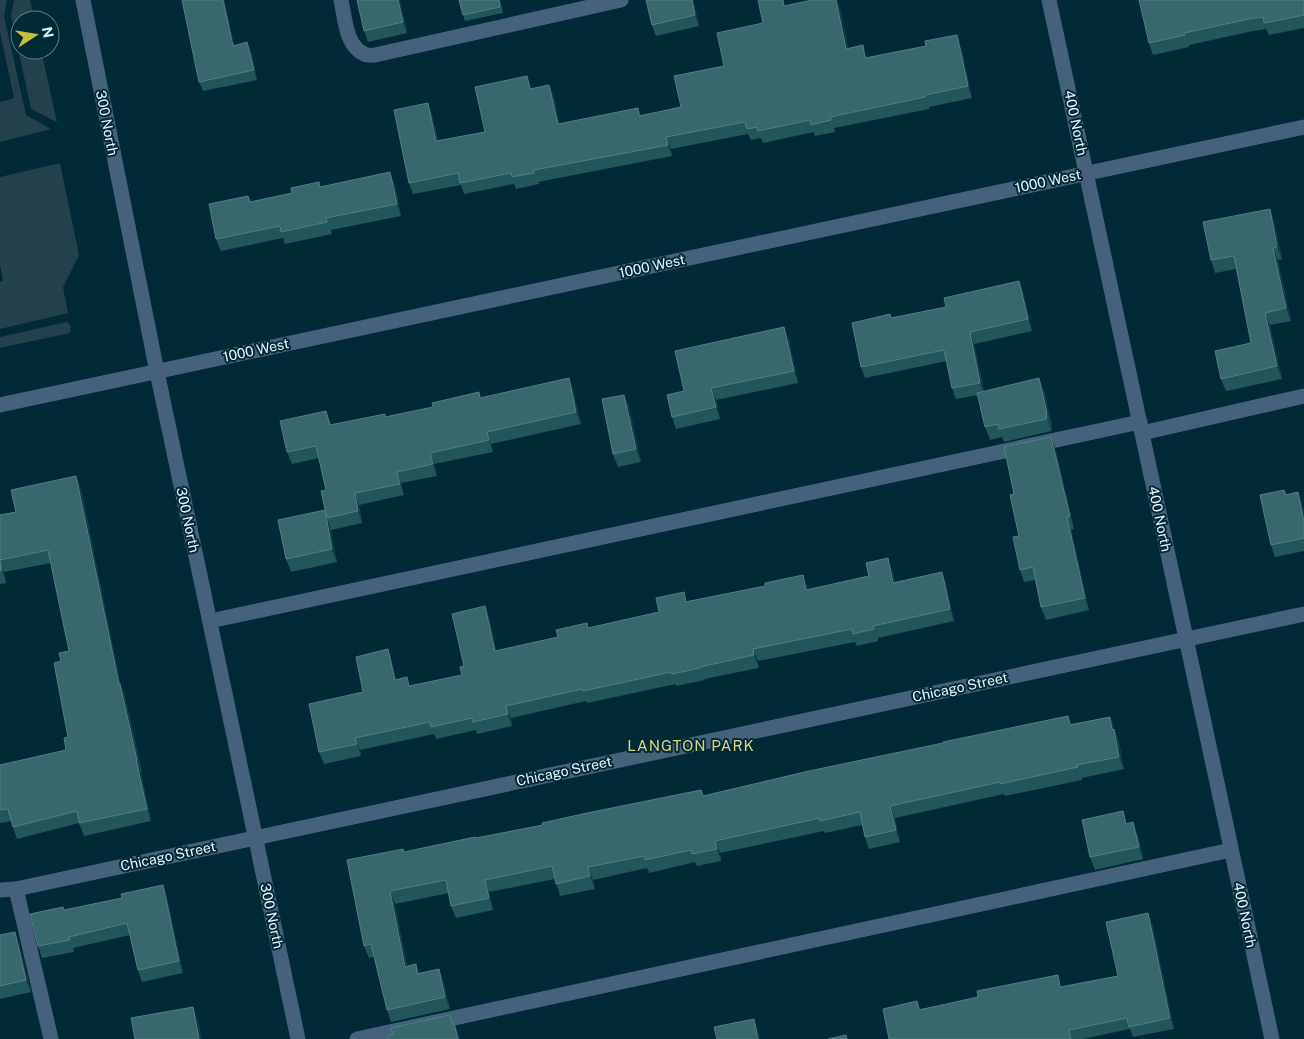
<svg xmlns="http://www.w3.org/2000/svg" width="1304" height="1039" font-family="'Public Sans',sans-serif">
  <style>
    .green { fill: #24404a }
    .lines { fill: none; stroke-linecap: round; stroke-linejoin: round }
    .minor { stroke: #46627b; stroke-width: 15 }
    .wall { fill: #225759 }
    .shaded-wall { fill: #0b3e44 }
    .building { fill: #37686b; stroke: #537f82 }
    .labels { text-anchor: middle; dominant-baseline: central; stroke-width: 4; stroke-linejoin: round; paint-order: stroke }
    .street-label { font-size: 14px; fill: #e7f7fe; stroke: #002a36 }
    .neighbourhood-label { font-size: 15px; letter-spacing: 1px; fill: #dad586; stroke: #002a36 }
  </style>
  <rect width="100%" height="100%" fill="#002a36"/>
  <g class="green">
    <polygon points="0,0 7,0 4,16 26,115 51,129 0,142 0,102 14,98 0,32"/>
    <polygon points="14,0 30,0 35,20 20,20 20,50 41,50 57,122 31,109 11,16"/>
    <polygon points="60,163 79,255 63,287 68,313 0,329 0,282 3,281 0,265 0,177"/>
    <polygon points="67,322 71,326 70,333 0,348 0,337"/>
  </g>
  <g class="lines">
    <g class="minor">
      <polyline points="83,0 157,372 298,1039"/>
      <path d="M341 0C345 17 345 45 364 54 367 56 372 55 375 55L621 0"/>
      <polyline points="1049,0 1272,1039"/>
      <polyline points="0,405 1304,127"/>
      <polyline points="1142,433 1304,396"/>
      <polyline points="210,621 1140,422"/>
      <polyline points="16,889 51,1039"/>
      <polyline points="0,890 16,889 1304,614"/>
      <polyline points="357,1039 1231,850"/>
    </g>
  </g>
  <g class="wall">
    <polygon points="224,0 234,45 251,52 257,80 203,91 199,82"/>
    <polygon points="400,0 407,33 368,42 364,31"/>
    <polygon points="500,0 503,13 465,21 463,15"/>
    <polygon points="693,0 699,26 656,36 652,25"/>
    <polygon points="1304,0 1304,28 1269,35 1266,29 1253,31 1189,45 1189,47 1153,55 1149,43"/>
    <polygon points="786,6 840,7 848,48 867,58 961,46 972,98 929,107 929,109 834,128 835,132 815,136 814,132 763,143 761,138 751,140 748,134 671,149 672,156 538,182 539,184 516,189 514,184 464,194 461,185 413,194 409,183 428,103 432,115 438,141 485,132 549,85 554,97 559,124 638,108 641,116 681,107 724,66 763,23"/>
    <polygon points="319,182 320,187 395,185 401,216 331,230 332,234 285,244 283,238 221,251 216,239 248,196 251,202 292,193"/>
    <polygon points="1270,209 1274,221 1282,259 1278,260 1291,321 1270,325 1282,379 1226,391 1221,379 1251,343 1236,269 1215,273 1211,260"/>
    <polygon points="1019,281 1023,292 1032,331 974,344 984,391 1044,391 1052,425 1051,425 1052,431 1004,442 1002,437 990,440 985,427 978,395 956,399 952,388 947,361 865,378 861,367 891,318 946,307"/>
    <polygon points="789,340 798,383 716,400 720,419 676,429 672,417 684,391"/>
    <polygon points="573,389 581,424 491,444 493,452 434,464 437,476 401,483 404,495 359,505 362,523 331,530 330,527 337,562 291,572 286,559 325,510 326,490 319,458 292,464 287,452 326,411 331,425 386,417 433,407 479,392 481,398"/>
    <polygon points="624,395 629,407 641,462 618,467 613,454"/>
    <polygon points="1056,450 1074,529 1071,530 1089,610 1046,620 1041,607 1035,580 1024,582 1020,570 1019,536 1014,494"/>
    <polygon points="81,488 121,687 125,696 142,772 141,772 151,821 84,836 79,823 17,839 11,821 0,823 0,765 66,750 68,737 61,661 69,651 51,563 4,572 6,583 0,584 0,515 16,512"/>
    <polygon points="1284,490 1286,495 1298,492 1302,505 1304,512 1304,551 1275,557 1271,545"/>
    <polygon points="892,570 895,582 942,572 946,584 954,621 878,638 878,641 857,646 855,642 758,661 759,668 704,679 705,680 676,686 676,684 587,703 586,701 511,718 512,726 477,734 476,730 436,739 434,734 360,750 361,756 324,764 319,752 363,692 392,662 396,680 410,686 462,675 464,666 485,606 489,618 496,651 558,637 588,628 659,612 687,601 765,586 803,575 808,590"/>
    <polygon points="1068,716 1071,724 1110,717 1119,742 1124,769 1082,778 1082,780 1005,796 1004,794 895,818 900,842 869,849 865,837 862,825 825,833 824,831 720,853 721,861 697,866 695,862 649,873 647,868 593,880 595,889 560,896 555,879 489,892 493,910 456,918 451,906 449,893 395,904 407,966 416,964 419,973 439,969 443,981 450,1009 391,1022 387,1010 374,957 369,958 364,946 405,852 543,825 701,790 704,796"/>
    <polygon points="1128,824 1138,835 1143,859 1095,870 1090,857"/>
    <polygon points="167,897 183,973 142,982 138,970 130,935 73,948 74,952 42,958 38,946 64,910"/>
    <polygon points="1152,923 1174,1029 1133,1037 1130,1029 1082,1039 889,1039 917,1001 920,1009 1062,987 1118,976"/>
    <polygon points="0,935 19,944 31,992 0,999"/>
  </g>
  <g class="shaded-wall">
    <polygon points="223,0 224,0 236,55 233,46"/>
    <polygon points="398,0 400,0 407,33 403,22"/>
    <polygon points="692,0 693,0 699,26 695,15"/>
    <polygon points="836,0 837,0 840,7 850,60 846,49"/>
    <polygon points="957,35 961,46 972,98 968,86"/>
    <polygon points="247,42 251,52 257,80 254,70"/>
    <polygon points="863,45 867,57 869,70 865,58"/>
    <polygon points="527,76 532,87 534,101 530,89"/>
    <polygon points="549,85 554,97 562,136 558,124"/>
    <polygon points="428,103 432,115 440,153 436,141"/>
    <polygon points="666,137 671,149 672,156 668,145"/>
    <polygon points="390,172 395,185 401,216 397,204"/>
    <polygon points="1270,209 1274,221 1282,259 1277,247"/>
    <polygon points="1273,248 1278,260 1291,321 1286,308"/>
    <polygon points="1019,281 1023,292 1032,331 1028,319"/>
    <polygon points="1265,313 1270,325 1282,379 1277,366"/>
    <polygon points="784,327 789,340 798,383 794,371"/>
    <polygon points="970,332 974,344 984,394 980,383"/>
    <polygon points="569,378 573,389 581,424 576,412"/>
    <polygon points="1039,378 1044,391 1052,425 1047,413"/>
    <polygon points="711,388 716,400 720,419 716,407"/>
    <polygon points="624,395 629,407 641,462 636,449"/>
    <polygon points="1046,413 1051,425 1052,431 1047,419"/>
    <polygon points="487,432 491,444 493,452 489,440"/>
    <polygon points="1051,437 1056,450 1074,529 1070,516"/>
    <polygon points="430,453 434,464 437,476 433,464"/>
    <polygon points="397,472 401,483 404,495 400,484"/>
    <polygon points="76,476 81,488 121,687 125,696 142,772 137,760 119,684"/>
    <polygon points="1298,492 1302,505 1304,512 1304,522"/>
    <polygon points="355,493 359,505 362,523 358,511"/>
    <polygon points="325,510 330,527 337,562 332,549"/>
    <polygon points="1067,517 1071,530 1089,610 1085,598"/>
    <polygon points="888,558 892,570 898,595 893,583"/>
    <polygon points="0,560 4,572 6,583 2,570"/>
    <polygon points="942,572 946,584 954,621 950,609"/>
    <polygon points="803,575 808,587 811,602 806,590"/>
    <polygon points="485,606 489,618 499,663 495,651"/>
    <polygon points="388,649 392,662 399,692 395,680"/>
    <polygon points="753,649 758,661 759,668 754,655"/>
    <polygon points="506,706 511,718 512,726 508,714"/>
    <polygon points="1110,717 1119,742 1124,769 1119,757"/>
    <polygon points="355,738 360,750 361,756"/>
    <polygon points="136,760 141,772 151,821 147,809"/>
    <polygon points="890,806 895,818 900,842 896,830"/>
    <polygon points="1133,822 1138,835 1143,859 1139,847"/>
    <polygon points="715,841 720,853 721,861 717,849"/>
    <polygon points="588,867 593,880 595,889 590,876"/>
    <polygon points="485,880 489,892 493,910 489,898"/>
    <polygon points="163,885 167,897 183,973 179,961"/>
    <polygon points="390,891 395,904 409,979 405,967"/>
    <polygon points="1148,913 1152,923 1174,1029 1170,1018"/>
    <polygon points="15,932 19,944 31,992 26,980"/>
    <polygon points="439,969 443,981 450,1009 445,997"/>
    <polygon points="193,1007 199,1022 202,1039 199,1039"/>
    <polygon points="754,1019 758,1031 760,1039 758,1039"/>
    <polygon points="454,1023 459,1035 460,1039 458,1039"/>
  </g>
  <g class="building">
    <polygon points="182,0 223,0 233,46 247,42 254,70 199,82"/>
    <polygon points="357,0 398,0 403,22 364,31"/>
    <polygon points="459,0 499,0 500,7 463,15"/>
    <polygon points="646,0 692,0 695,15 652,25"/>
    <polygon points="758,0 783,0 784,6 812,0 836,0 846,49 863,45 865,58 926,46 925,41 957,35 968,86 925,95 925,97 830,117 831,120 811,125 810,120 758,131 757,127 747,129 745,122 666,137 668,145 534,170 534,173 512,177 511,173 460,183 458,173 409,183 394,110 428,103 436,141 485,132 475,87 527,76 530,89 549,85 558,124 638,108 639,116 681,107 674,76 724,66 717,33 763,23"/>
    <polygon points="1139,0 1304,0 1304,15 1264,23 1263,17 1249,19 1184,33 1185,35 1149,43"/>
    <polygon points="390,172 397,204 326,218 327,222 281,232 280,226 216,239 209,204 248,196 250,202 292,193 291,188 319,182 320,187"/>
    <polygon points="1270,209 1277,247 1273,248 1286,308 1265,313 1277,366 1221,379 1215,351 1251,343 1234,256 1211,260 1203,222"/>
    <polygon points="1019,281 1028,319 970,332 980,383 952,388 944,350 861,367 852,323 890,314 891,318 946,307 944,298"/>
    <polygon points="784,327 794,371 711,388 716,407 672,417 667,395 684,391 675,351"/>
    <polygon points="569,378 576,412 487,432 489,440 430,453 433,464 397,472 400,484 355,493 358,511 327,518 321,491 326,490 316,446 287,452 280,421 326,411 330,425 385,414 385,417 433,407 432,403 479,392 480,398"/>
    <polygon points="1039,378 1047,413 1046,413 1047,419 999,429 998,424 985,427 977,393"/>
    <polygon points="624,395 636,449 613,454 602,399"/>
    <polygon points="1051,437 1070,516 1067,517 1085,598 1041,607 1033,567 1020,570 1013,537 1019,536 1010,495 1014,494 1004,447"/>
    <polygon points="76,476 119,684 120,684 137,760 136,760 147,809 79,823 77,811 13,827 8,809 0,810 0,765 66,750 64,738 68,737 54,663 61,661 59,653 69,651 48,550 0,560 0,515 16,512 11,490"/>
    <polygon points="1284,490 1286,495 1298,492 1304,522 1304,538 1271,545 1260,495"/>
    <polygon points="325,510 332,549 286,559 278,520"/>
    <polygon points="888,558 893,583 942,572 950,609 873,626 874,629 853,634 852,629 753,649 754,655 700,667 700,668 672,674 671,672 583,691 582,689 506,706 508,714 473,722 472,718 431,727 430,722 355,738 357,744 319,752 309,704 363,692 356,657 388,649 395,680 407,677 409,686 462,675 460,667 464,666 452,614 485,606 495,651 558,637 556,630 587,623 588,628 659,612 656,598 684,592 686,602 765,586 765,583 803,575 806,590 869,576 866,563"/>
    <polygon points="0,561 2,570 0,571"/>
    <polygon points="1068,716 1070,725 1110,717 1112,730 1114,729 1119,757 1077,765 1078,767 1000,784 1000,782 890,806 896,830 865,837 860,812 820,821 820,818 715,841 717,849 692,854 691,850 645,860 644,856 588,867 590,876 556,884 552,866 485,880 489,898 451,906 446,880 390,891 405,967 416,964 417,974 439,969 445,997 387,1010 371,944 364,946 347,860 403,849 404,852 475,837 476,838 543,825 542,823 587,813 701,790 703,796 809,771 943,743 943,742"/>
    <polygon points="1123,811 1126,824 1133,822 1139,847 1090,857 1082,820"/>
    <polygon points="163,885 179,961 138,970 127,923 69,937 70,940 38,946 30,914 63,907 64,910 122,898 121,894"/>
    <polygon points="1148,913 1170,1018 1129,1027 1127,1018 1069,1030 1071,1039 889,1039 883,1009 917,1001 919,1010 978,997 977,991 1058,975 1060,987 1118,976 1106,922"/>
    <polygon points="15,932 26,980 0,986 0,935"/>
    <polygon points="193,1007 199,1039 135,1039 131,1018"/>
    <polygon points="450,1015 452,1024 454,1023 458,1039 388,1039 388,1036 393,1034 391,1028"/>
    <polygon points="754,1019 758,1039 717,1039 714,1027"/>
    <polygon points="846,1035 847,1039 828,1039"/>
  </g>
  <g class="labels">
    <g class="street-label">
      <text transform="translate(107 123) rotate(79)">300 North</text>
      <text transform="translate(1076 123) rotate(78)">400 North</text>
      <text transform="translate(1048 181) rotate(-12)">1000 West</text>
      <text transform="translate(652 266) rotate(-12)">1000 West</text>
      <text transform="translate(256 350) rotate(-12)">1000 West</text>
      <text transform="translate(1160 519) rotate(78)">400 North</text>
      <text transform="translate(188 520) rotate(78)">300 North</text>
      <text transform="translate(960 687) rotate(-12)">Chicago Street</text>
      <text transform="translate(564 771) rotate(-12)">Chicago Street</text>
      <text transform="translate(168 856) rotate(-12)">Chicago Street</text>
      <text transform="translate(1245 915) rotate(78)">400 North</text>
      <text transform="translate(272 916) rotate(78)">300 North</text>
    </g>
    <g class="neighbourhood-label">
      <text x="691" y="745">LANGTON PARK</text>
    </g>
  </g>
  <g transform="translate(35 35) rotate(78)"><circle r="24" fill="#002a36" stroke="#5c7c86"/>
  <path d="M0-4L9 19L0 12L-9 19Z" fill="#c6bc3d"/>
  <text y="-8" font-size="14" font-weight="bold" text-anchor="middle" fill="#e7f7fe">N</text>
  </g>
</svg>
